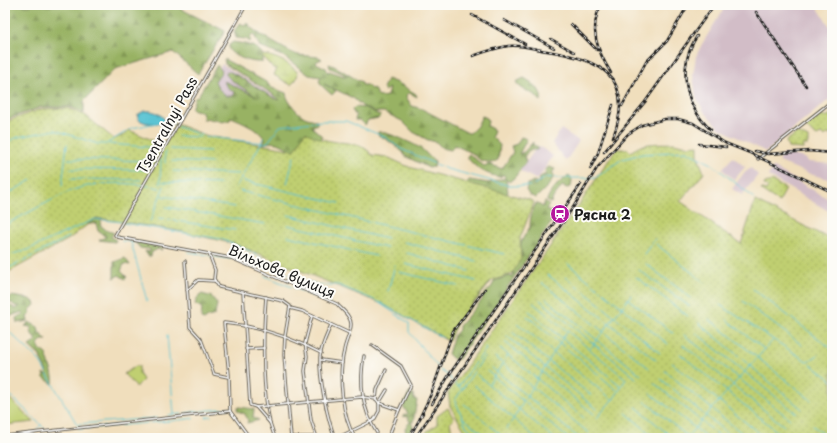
<svg xmlns="http://www.w3.org/2000/svg" width="837" height="443" font-family="'Playpen Sans',sans-serif">
  <style>
    .industrial { fill: #d2bdc7 }
    .grass { fill: #c0cf71; stroke: #6e7646 }
    .forest { fill: url(#forest-firs); stroke: #5a6740 }
    .wetland { fill: url(#wetland-marsh); stroke: #6e7646 }
    .park { fill: url(#park-dots); stroke: #6e7646 }
    .water { fill: url(#water-ripples); stroke: #3a6f77 }
    .lines { fill: none; stroke-linecap: round; stroke-linejoin: round }
    .stream { stroke: #57c2d2; stroke-width: 1 }
    .street-casing { stroke: #666054; stroke-width: 3.5 }
    .street { stroke: #fff; stroke-width: 1.5 }
    .rail-casing { stroke: #1c1c1c; stroke-width: 2.5 }
    .rail { stroke: #fdfcf7; stroke-width: 1; stroke-dasharray: 3; stroke-linecap: butt }
    .labels { text-anchor: middle; dominant-baseline: central; stroke-width: 4; stroke-linejoin: round; paint-order: stroke }
    .street-label { font-size: 14px; fill: #1c1c1c; stroke: #fdfcf7 }
    .poi-label { font-size: 14px; font-weight: bold; fill: #1c1c1c; stroke: #fdfcf7; text-anchor: start }
  </style>
  <defs>
    <pattern id="forest-firs" width="22" height="20" patternUnits="userSpaceOnUse"><rect width="22" height="20" fill="#98b263"/><path d="M5 1l3.5 6h-7zM16 11l3.5 6h-7z" fill="#829855"/></pattern>
    <pattern id="wetland-marsh" width="20" height="14" patternUnits="userSpaceOnUse"><rect width="20" height="14" fill="#c0cf71"/><path d="M1 5h8M5 5V1M11 12h8M15 12V8" fill="none" stroke="#a4b161"/></pattern>
    <pattern id="park-dots" width="8" height="8" patternUnits="userSpaceOnUse"><rect width="8" height="8" fill="#c0cf71"/><path d="M2 2h.1M6 6h.1" fill="none" stroke="#a4b161" stroke-width="1.8" stroke-linecap="round"/></pattern>
    <pattern id="water-ripples" width="26" height="14" patternUnits="userSpaceOnUse"><rect width="26" height="14" fill="#57c2d2"/><path d="M2 4q2-2 4 0t4 0M15 11q2-2 4 0t4 0" fill="none" stroke="#4ba6b4"/></pattern>
  </defs>
  <rect width="100%" height="100%" fill="#fdfcf7"/>
  <filter id="ink" filterUnits="userSpaceOnUse"><feTurbulence type="fractalNoise" baseFrequency=".025" numOctaves="2"/><feDisplacementMap in="SourceGraphic" scale="8" xChannelSelector="R" yChannelSelector="G"/><feConvolveMatrix kernelMatrix="1 2 1 2 8 2 1 2 1" color-interpolation-filters="sRGB"/></filter>
  <filter id="wash" filterUnits="userSpaceOnUse"><feTurbulence type="fractalNoise" baseFrequency=".012" numOctaves="4" result="noise"/><feDisplacementMap in="SourceGraphic" scale="16" xChannelSelector="R" yChannelSelector="G"/><feGaussianBlur stdDeviation="0.9" result="paint"/><feColorMatrix in="noise" values="0 0 0 0 0 0 0 0 0 0 0 0 0 0 0 0 0 1.4 0 .05"/><feComposite in="paint" operator="in"/></filter>
  <g filter="url(#wash)">
    <rect width="100%" height="100%" fill="#f0debc"/>
    <g class="industrial">
      <polygon points="726,5 816,5 832,30 832,97 766,152 719,128 703,110 696,97 693,75 696,56 702,44"/>
      <polygon points="222,64 277,98 263,125 206,91"/>
      <polygon points="561,129 579,141 566,161 552,143"/>
      <polygon points="537,147 542,148 553,156 537,180 520,171"/>
      <polygon points="783,153 805,158 809,162 832,164 832,180 813,175 779,162"/>
      <polygon points="733,157 745,167 734,180 722,169"/>
      <polygon points="773,167 832,201 832,213 768,176"/>
      <polygon points="751,168 758,175 742,195 732,189 743,174"/>
    </g>
    <g class="grass">
      <polygon points="136,366 139,366 139,373 143,380 136,387 124,374"/>
      <polygon points="5,394 34,422 5,425"/>
    </g>
    <g class="forest">
      <polygon points="5,5 173,5 225,31 198,74 173,52 115,69 84,101 84,113 70,107 41,107 5,120"/>
      <path d="M240 23 244 25 248 23 250 25 249 26C255 32 290 53 298 55 305 56 312 56 319 57L322 59 317 61 316 63 326 68 328 73 329 71 347 77 342 73 330 68 329 64C341 68 350 77 362 82V85H367L371 89 373 88 379 97 387 96 389 88 384 91 383 88 387 79 400 84 416 94 417 97 410 93 407 94 406 97 412 106 422 109 468 133H470L477 126 482 116 485 117 488 121 487 126 494 130 492 137 500 145 498 160 491 163 480 160 472 153 454 145 451 150 442 148 436 142 428 140 413 132 402 121 384 112H376L362 106 353 98 324 84 336 91 332 95 321 85 319 80 321 77 309 75 283 56 260 47 254 35H251L250 42 246 39 236 38 234 31Z"/>
      <path d="M233 42C244 44 254 44 262 53V62C253 63 236 58 229 50V45Z"/>
      <path d="M224 59 266 82 272 88 286 93C286 101 300 116 307 118 311 119 313 119 317 121V124L312 127 322 136 321 142 466 184 469 180 488 183C493 182 500 178 505 179L504 174 500 177C489 176 471 166 467 156L469 154 484 166 489 164 502 169 513 152 511 146 517 144 521 137 527 139 519 154 524 152 533 142V145L538 148 537 150H529L524 157 526 162 515 177 509 182 506 179 508 192 504 197 291 150C281 144 275 140 263 144L265 139C257 128 244 122 231 117L230 120 222 122 214 119 212 120 207 118 204 120 202 112 191 109 195 98 198 96 217 65 222 71 215 81 218 88 226 96H233L235 93 226 86 224 81 255 96C248 90 228 80 226 74L227 71C237 73 274 100 279 100L271 93 225 64Z"/>
      <path d="M524 78C533 83 543 90 541 101 538 99 536 95 533 94 527 90 521 90 516 82Z"/>
      <polygon points="355,107 366,108 381,116 379,118 368,120 365,125 360,120 355,120 356,116 352,110"/>
      <path d="M378 132C386 131 418 145 424 151 428 155 430 158 435 161L434 167 429 168 405 156 403 154 404 153C395 146 389 140 378 135Z"/>
      <polygon points="549,167 555,169 552,173 554,176 549,185 536,198 529,195 526,190 528,184 533,181 539,183 540,177 546,174 545,170"/>
      <path d="M569 176 572 180 571 187 567 188 562 186 553 198 551 203 547 201C548 193 560 180 569 176Z"/>
      <path d="M545 201 549 205 546 209 552 213 555 217 459 359H453L448 354 454 335 459 330V326L482 300C483 292 493 289 494 281L510 276 512 277 514 273 493 279 468 311 460 312 450 338 448 341 395 311 392 308 512 256 522 257C518 243 523 238 530 227 530 218 532 210 536 203L543 207Z"/>
      <polygon points="94,219 105,219 101,221 100,225 106,230 114,233 111,237 116,240 115,242 99,240 106,237 98,231 96,223 86,225"/>
      <polygon points="134,241 161,247 162,250 158,249 152,252 151,256 148,256 145,251 150,252 150,249 140,248"/>
      <polygon points="125,258 130,265 124,264 121,271 127,277 125,279 119,275 114,278 114,262"/>
      <polygon points="202,294 212,297 217,304 215,315 208,317 204,320 201,319 202,308 195,304 198,297"/>
      <polygon points="11,296 30,299 34,302 35,305 29,311 31,313 27,317 28,321 17,323 16,318 23,314 22,312 5,318 5,305 9,307 11,306 16,309 20,306 15,306 12,303 7,303"/>
      <path d="M29 322 38 327 39 332 47 340H42L38 344 40 349 47 355C48 364 55 374 53 384L44 378 43 373 47 376C47 368 41 364 40 356L29 346 36 341 31 332V327L25 326Z"/>
      <polygon points="409,393 413,393 414,399 417,400 413,422 411,422 413,427 407,438 397,438 406,434 405,428 410,422 407,416 404,417 404,415 408,414 403,406"/>
      <polygon points="239,407 254,409 253,418 259,420 247,423 248,420 245,414 238,411 237,409"/>
    </g>
    <path class="wetland" d="M263 55C273 55 292 64 298 73L296 80 291 85 274 75 277 69 273 68 262 57Z"/>
    <g class="park">
      <path d="M67 108 85 115 114 139 124 135 129 130 164 145 176 124 208 136 295 150 305 132C312 135 319 139 326 140 341 144 361 140 372 155L387 157 409 167 530 200 534 202 520 238 521 259 512 274 491 281 456 324 449 341 382 304 235 244 174 230 96 218 69 239 5 274V122L41 109Z"/>
      <polygon points="832,113 832,135 827,134 824,137 821,134 817,136 805,127 822,115 825,118"/>
      <polygon points="797,133 808,138 808,145 803,145 803,149 788,148 786,141"/>
      <path d="M674 143 688 146 698 145V157L704 173 680 201 741 244 755 201 832 240V438H469L450 406 448 393 579 205 616 149H627L631 152C643 141 659 144 674 143Z"/>
      <polygon points="772,181 786,189 779,202 761,190 762,189 766,190 768,187 764,185 765,183"/>
      <polygon points="448,408 454,419 450,422 453,438 425,438 427,431 437,425 437,416"/>
    </g>
    <path class="water" d="M144 111C154 110 164 114 166 124L146 123 139 120 137 115Z"/>
    <g class="lines">
      <g class="stream">
        <polyline points="167,123 174,124"/>
        <polyline points="178,127 208,137 265,143 268,142 280,126 321,121 346,121 385,137 401,149 447,169 511,186 530,186"/>
        <polyline points="178,136 200,137"/>
        <polyline points="5,143 18,137 55,130 98,144 106,144 132,128 157,123"/>
        <polyline points="109,144 160,148"/>
        <polyline points="170,149 210,151"/>
        <polyline points="68,159 155,161"/>
        <polyline points="172,161 212,163"/>
        <polyline points="165,163 165,152"/>
        <polyline points="70,169 148,170"/>
        <polyline points="173,171 239,174"/>
        <polyline points="555,178 590,178 598,176 622,159 642,154 686,151 712,164 754,198"/>
        <polyline points="70,179 141,180"/>
        <polyline points="243,181 339,203"/>
        <polyline points="162,182 220,184"/>
        <polyline points="160,184 161,159"/>
        <polyline points="287,184 294,156"/>
        <polyline points="533,185 547,177 552,178"/>
        <polyline points="62,186 67,144"/>
        <polyline points="236,187 264,138"/>
        <polyline points="240,191 504,254"/>
        <polyline points="5,196 31,180"/>
        <polyline points="162,196 235,207"/>
        <polyline points="166,207 265,224"/>
        <polyline points="288,215 387,239"/>
        <polyline points="158,218 235,230"/>
        <polyline points="150,222 164,186"/>
        <polyline points="123,223 221,239 249,251 295,278 320,285 338,285 374,300"/>
        <path d="M5 225C26 214 47 202 68 192 96 180 131 182 160 188"/>
        <polyline points="288,225 387,248"/>
        <polyline points="288,236 376,256"/>
        <polyline points="122,241 135,242"/>
        <polyline points="131,242 147,301"/>
        <polyline points="404,242 476,261"/>
        <polyline points="656,244 704,282"/>
        <polyline points="189,252 208,255"/>
        <polyline points="407,253 469,271"/>
        <polyline points="644,254 655,239"/>
        <polyline points="5,256 27,250 95,219 121,222"/>
        <polyline points="210,256 231,259"/>
        <polyline points="405,264 476,281"/>
        <polyline points="568,264 668,344"/>
        <polyline points="646,264 691,298"/>
        <polyline points="5,270 69,237"/>
        <polyline points="639,270 689,306"/>
        <polyline points="399,272 458,286"/>
        <polyline points="548,275 656,360"/>
        <polyline points="265,276 292,287"/>
        <polyline points="566,277 660,353"/>
        <polyline points="636,277 688,316"/>
        <polyline points="542,283 649,368"/>
        <polyline points="294,288 331,303"/>
        <polyline points="753,289 832,349"/>
        <polyline points="388,291 395,265"/>
        <polyline points="546,299 641,375"/>
        <polyline points="628,299 673,333"/>
        <polyline points="375,300 409,323 409,332 438,367"/>
        <polyline points="540,300 636,378"/>
        <polyline points="743,301 802,345"/>
        <polyline points="379,302 443,338"/>
        <polyline points="720,305 808,362"/>
        <polyline points="529,311 621,386"/>
        <polyline points="527,316 617,390"/>
        <polyline points="709,319 811,400"/>
        <polyline points="727,320 764,349"/>
        <polyline points="517,323 613,400 626,379 533,303"/>
        <polyline points="699,323 802,409"/>
        <polyline points="5,328 38,359 78,426"/>
        <polyline points="512,332 591,395"/>
        <polyline points="696,333 796,413"/>
        <polyline points="167,335 174,414"/>
        <polyline points="684,335 790,419"/>
        <polyline points="507,336 597,409"/>
        <polyline points="505,342 594,414"/>
        <polyline points="683,345 784,426"/>
        <polyline points="500,348 584,418"/>
        <polyline points="590,349 631,295"/>
        <polyline points="680,354 778,432"/>
        <polyline points="495,357 589,433"/>
        <polyline points="809,361 818,355"/>
        <polyline points="672,363 765,438"/>
        <polyline points="810,364 828,377"/>
        <polyline points="492,368 579,438"/>
        <polyline points="440,370 447,375"/>
        <polyline points="487,371 568,438"/>
        <polyline points="665,371 748,438"/>
        <polyline points="477,375 554,438"/>
        <polyline points="449,377 452,381"/>
        <polyline points="829,378 832,381"/>
        <polyline points="661,379 733,438"/>
        <polyline points="454,383 461,389"/>
        <polyline points="654,383 722,438"/>
        <polyline points="489,384 508,355"/>
        <polyline points="474,385 536,438"/>
        <polyline points="458,387 486,349 485,347"/>
        <polyline points="5,390 45,429"/>
        <polyline points="650,393 708,438"/>
        <polyline points="644,401 690,438"/>
        <polyline points="464,404 501,435"/>
        <polyline points="636,407 673,438"/>
        <polyline points="201,411 228,408"/>
        <polyline points="186,413 199,411"/>
        <polyline points="626,413 655,438"/>
        <polyline points="168,415 182,414"/>
        <polyline points="206,417 211,416"/>
        <polyline points="463,418 488,438"/>
        <polyline points="597,418 612,400"/>
        <polyline points="179,420 194,418"/>
        <polyline points="171,421 177,420"/>
        <polyline points="79,424 157,418"/>
        <polyline points="813,426 829,438"/>
        <polyline points="37,429 41,425"/>
        <polyline points="79,429 169,421"/>
        <polyline points="507,429 567,331"/>
        <polyline points="50,433 55,438"/>
        <polyline points="630,437 632,438"/>
        <polyline points="30,438 31,436"/>
        <polyline points="479,438 466,426 455,400 484,357"/>
        <polyline points="686,438 773,340"/>
      </g>
    </g>
  </g>
  <g filter="url(#ink)">
    <g class="lines">
      <g class="street-casing">
        <g id="street">
          <polyline points="621,5 622,6"/>
          <polyline points="235,25 246,5"/>
          <path d="M234 26 115 235 117 237 231 258 337 304C342 310 351 316 351 324 351 333 345 342 344 351 338 375 342 417 355 438"/>
          <polyline points="758,159 832,101"/>
          <polyline points="209,254 215,270 214,279 219,287 283,301 290,306 285,336 284,355 291,438"/>
          <polyline points="185,261 190,327 201,339 214,374 228,377"/>
          <polyline points="187,290 198,280 215,281"/>
          <polyline points="243,292 250,405 256,407 362,397 376,399 379,403 399,410 388,438"/>
          <path d="M266 297C263 335 262 386 270 423"/>
          <polyline points="290,308 302,311 349,333"/>
          <polyline points="312,316 305,343 307,356 305,371 311,420 317,438"/>
          <path d="M331 325C327 335 321 346 320 357 319 377 327 419 335 438"/>
          <polyline points="372,345 401,366 411,385 399,410"/>
          <polyline points="246,349 264,348"/>
          <path d="M364 356C359 382 362 410 377 433"/>
          <polyline points="321,360 342,363"/>
          <polyline points="376,399 377,390 386,370"/>
          <polyline points="379,403 387,390"/>
          <polyline points="256,407 270,423 275,438"/>
          <polyline points="5,436 230,411"/>
          <polyline points="291,437 316,437"/>
          <polyline points="240,438 242,436 249,438"/>
          <path d="M250 438 230 411 229 375 224 323C258 326 290 337 321 353"/>
          <polyline points="337,438 374,420 379,411 379,403"/>
        </g>
      </g>
      <use href="#street" class="street"/>
      <g class="rail-casing">
        <g id="rail">
          <path d="M601 5C588 29 598 52 611 73"/>
          <polyline points="756,12 806,86"/>
          <polyline points="472,15 525,44"/>
          <polyline points="504,20 554,48"/>
          <polyline points="571,24 597,50"/>
          <path d="M697 36C677 67 684 105 711 130"/>
          <polyline points="551,39 574,52"/>
          <path d="M473 56C484 52 496 48 508 46 521 44 534 49 547 51 600 59 636 77 613 137"/>
          <polyline points="622,106 646,62 667,41 688,5"/>
          <polyline points="699,144 726,147"/>
          <polyline points="755,151 768,154 809,151 832,153"/>
          <polyline points="604,152 645,102 714,5"/>
          <polyline points="590,169 598,153 613,105"/>
          <polyline points="432,404 449,375 581,184"/>
          <polyline points="420,417 431,394 453,331 485,289"/>
          <polyline points="409,438 423,413"/>
          <polyline points="415,438 574,206 597,168 628,134 642,125 665,119 678,119 693,123 725,143 750,153 832,192"/>
        </g>
      </g>
      <use href="#rail" class="rail"/>
    </g>
  </g>
  <defs>
    <g id="station-disc" transform="scale(1)"><circle r="9.5" fill="#b5179e" stroke="#fdfcf7"/><path d="M-3-6H3Q5-6 5-4V2Q5 4 3 4L4.5 6H3L1.5 4h-3L-3 6H-4.5L-3 4Q-5 4-5 2V-4Q-5-6-3-6ZM-3.5-4v3h7v-3ZM-3.5 1v1.5H-2V1ZM2 1v1.5H3.5V1Z" fill="#fff"/></g>
  </defs>
  <g fill-rule="evenodd">
    <use href="#station-disc" x="560" y="214"/>
  </g>
  <g class="labels">
    <g class="street-label">
      <text transform="translate(167 125) rotate(-61)">Tsentralnyi Pass</text>
      <text transform="translate(282 271) rotate(23)">Вільхова вулиця</text>
    </g>
    <g class="poi-label">
      <text x="574" y="214">Рясна 2</text>
    </g>
  </g>
  <rect width="837" height="443" fill="none" stroke="#fdfcf7" stroke-width="20"/>
</svg>
